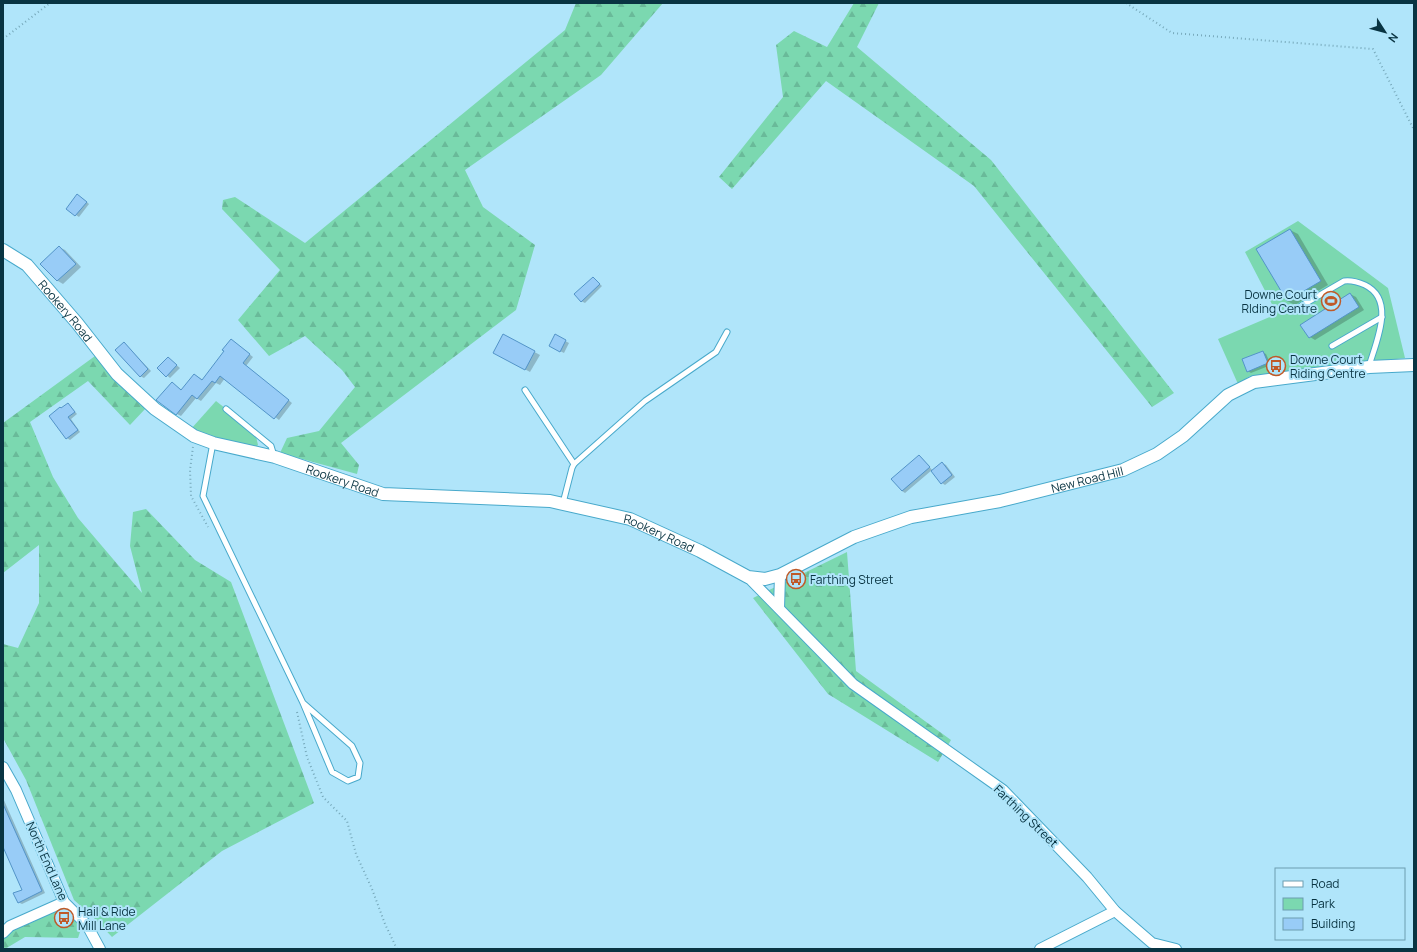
<svg xmlns="http://www.w3.org/2000/svg" width="1417" height="952" font-family="Manrope,sans-serif">
  <style>
    .green { fill: #7bd8b0 }
    .forest { fill: url(#forest-firs) }
    .shadow { fill: #0003 }
    .building { fill: #98ccf7; stroke: #5394c8 }
    .lines { fill: none; stroke-linecap: round; stroke-linejoin: round }
    .service-casing { stroke: #48a9cb; stroke-width: 7 }
    .minor-casing { stroke: #48a9cb; stroke-width: 12 }
    .tertiary-casing { stroke: #48a9cb; stroke-width: 14 }
    .path { stroke: #77a9bb; stroke-width: 2; stroke-dasharray: 1 3; stroke-linecap: butt }
    .service { stroke: #fff; stroke-width: 5 }
    .minor { stroke: #fff; stroke-width: 10 }
    .tertiary { stroke: #fff; stroke-width: 12 }
    .labels { text-anchor: middle; dominant-baseline: central; stroke-width: 4; stroke-linejoin: round; paint-order: stroke }
    .poi-label { font-size: 12px; fill: #093442; stroke: #b0e5fa; text-anchor: start }
    .street-label { font-size: 12px; fill: #093442; stroke: #b0e5fa }
  </style>
  <defs>
    <pattern id="forest-firs" width="22" height="20" patternUnits="userSpaceOnUse"><rect width="22" height="20" fill="#7bd8b0"/><path d="M5 1l3.5 6h-7zM16 11l3.5 6h-7z" fill="#69ba99"/></pattern>
  </defs>
  <rect width="100%" height="100%" fill="#b0e5fa"/>
  <g class="green">
    <polygon points="1298,221 1388,288 1405,358 1250,376 1238,384 1218,339 1277,314 1245,252"/>
    <polygon points="216,401 255,432 258,445 254,449 214,440 191,429"/>
  </g>
  <g class="forest">
    <polygon points="576,3 663,3 601,75 465,170 483,207 535,245 516,310 341,443 359,465 357,474 280,453 287,438 319,431 355,387 342,370 305,336 269,356 238,320 280,270 222,209 223,200 235,197 305,243 565,30"/>
    <polygon points="854,3 879,3 857,47 991,160 1174,393 1152,407 974,186 826,81 732,189 719,177 783,97 776,45 794,31 827,47"/>
    <polygon points="95,356 146,408 130,425 88,381 30,422 53,477 78,518 142,593 130,546 133,512 146,509 195,560 231,582 314,803 222,851 112,937 93,917 74,900 26,780 3,738 3,644 18,648 39,603 39,545 3,573 3,423"/>
    <polygon points="847,552 856,671 951,740 938,762 828,694 753,598"/>
    <polygon points="62,908 82,926 78,938 25,937 5,949 3,949 3,937 12,929"/>
  </g>
  <g class="shadow">
    <polygon points="81,197 89,204 79,217 67,209"/>
    <polygon points="1290,230 1298,234 1328,285 1295,305 1287,301"/>
    <polygon points="59,247 65,250 81,267 63,284 58,281 42,264"/>
    <polygon points="593,278 602,286 585,303 581,301"/>
    <polygon points="1350,294 1356,297 1364,310 1315,340 1310,337"/>
    <polygon points="503,335 540,355 530,372 494,352"/>
    <polygon points="556,336 569,343 564,353 550,346"/>
    <polygon points="124,343 151,371 144,378 140,376"/>
    <polygon points="235,343 253,357 246,366 292,403 279,420 225,378 220,385 216,383 201,401 196,398 181,416 177,414 172,383 182,390 195,375 203,380"/>
    <polygon points="1262,352 1266,354 1271,365 1251,373 1248,371"/>
    <polygon points="168,358 180,368 170,378 158,368"/>
    <polygon points="68,405 71,407 77,414 71,419 80,432 70,440 67,438 62,409"/>
    <polygon points="919,456 922,458 933,471 942,463 946,465 955,477 945,485 942,483 932,470 905,493 902,491"/>
    <polygon points="3,798 45,893 22,904 18,902 23,890 3,845"/>
  </g>
  <g class="building">
    <polygon points="77,194 87,202 75,216 66,209"/>
    <polygon points="1290,229 1321,281 1287,301 1256,249"/>
    <polygon points="59,246 76,264 57,281 40,264"/>
    <polygon points="593,277 600,284 581,302 574,294"/>
    <polygon points="1350,293 1359,307 1309,338 1300,325"/>
    <polygon points="503,334 535,351 525,370 493,353"/>
    <polygon points="555,334 566,340 560,352 549,346"/>
    <polygon points="231,339 250,354 243,363 289,400 274,419 220,376 215,383 212,381 197,399 192,395 176,415 156,400 172,382 181,390 194,374 202,380 224,351 222,350"/>
    <polygon points="124,342 148,369 140,377 115,350"/>
    <polygon points="1263,351 1268,363 1247,372 1242,359"/>
    <polygon points="168,357 177,365 166,377 157,368"/>
    <polygon points="68,403 75,412 68,417 78,430 66,439 49,416 60,407 61,408"/>
    <polygon points="919,455 930,467 902,491 891,479"/>
    <polygon points="942,462 952,475 941,484 931,471"/>
    <polygon points="3,804 42,891 18,903 13,893 22,890 3,847"/>
  </g>
  <g class="lines">
    <g class="service-casing">
      <g id="service">
        <path d="M1301 306 1344 281C1351 280 1358 282 1365 285 1396 300 1376 342 1369 366"/>
        <polyline points="1332,346 1382,317"/>
        <polyline points="525,390 574,464"/>
        <polyline points="226,409 271,446 274,456"/>
        <polyline points="213,443 203,496 303,703 332,772 348,781 358,777 360,763 352,746 303,703"/>
        <polyline points="563,503 572,468 574,464 645,401 716,352 727,332"/>
      </g>
    </g>
    <g class="minor-casing">
      <g id="minor">
        <polyline points="748,577 853,684 1003,790 1087,877 1115,911 1152,943 1176,949"/>
        <polyline points="779,608 780,575"/>
        <polyline points="3,767 16,790 64,902 87,925 100,949"/>
        <polyline points="3,933 10,926 64,902"/>
        <polyline points="1040,949 1115,911"/>
      </g>
    </g>
    <g class="tertiary-casing">
      <g id="tertiary">
        <path id="s1" d="M3 250 27 265 77 323 117 374 155 409 194 436 213 443 275 457 383 494 550 501 630 519 700 551 748 577 765 579 780 575 854 537 911 517 1000 501 1123 470 1157 454 1183 436 1228 395 1254 382 1369 367 1414 365"/>
      </g>
    </g>
    <g class="path">
      <polyline points="1126,3 1172,33 1373,49 1414,130"/>
      <polyline points="3,39 50,3"/>
      <polyline points="193,447 190,470 191,496 208,527"/>
      <polyline points="297,712 307,757 323,797 347,821 356,854 372,889 385,924 397,949"/>
      <polyline points="455,949 468,949"/>
    </g>
    <use href="#service" class="service"/>
    <use href="#minor" class="minor"/>
    <use href="#tertiary" class="tertiary"/>
  </g>
  <defs>
    <g id="stadium-ring" transform="scale(1)"><circle r="9.5" fill="#b0e5fa" stroke="#bf5a28" stroke-width="1.5"/><path d="M0-5a6.5 5 0 1 0 0 10a6.5 5 0 1 0 0-10ZM-3.5-1.8h7v3.6h-7Z" fill="#bf5a28"/></g>
    <g id="bus-ring" transform="scale(1)"><circle r="9.5" fill="#b0e5fa" stroke="#bf5a28" stroke-width="1.5"/><path d="M-5-6H5V4H4V6H2V4H-2V6H-4V4H-5ZM-3.5-4V0h7V-4ZM-3.5 1.2v1.5H-2V1.2ZM2 1.2v1.5H3.5V1.2Z" fill="#bf5a28"/></g>
  </defs>
  <g fill-rule="evenodd">
    <use href="#stadium-ring" x="1331" y="301"/>
    <use href="#bus-ring" x="1276" y="366"/>
    <use href="#bus-ring" x="796" y="579"/>
    <use href="#bus-ring" x="64" y="918"/>
  </g>
  <g class="labels">
    <g class="poi-label">
      <text x="1317" y="294" text-anchor="end">Downe Court<tspan x="1317" dy="14">RIding Centre</tspan></text>
      <text x="1290" y="359">Downe Court<tspan x="1290" dy="14">Riding Centre</tspan></text>
      <text x="810" y="579">Farthing Street</text>
      <text x="78" y="911">Hail &amp; Ride<tspan x="78" dy="14">Mill Lane</tspan></text>
    </g>
    <g class="street-label">
      <text stroke="none"><textPath href="#s1" startOffset="88">Rookery Road</textPath></text>
      <text stroke="none"><textPath href="#s1" startOffset="1204">New Road Hill</textPath></text>
      <text stroke="none"><textPath href="#s1" startOffset="424">Rookery Road</textPath></text>
      <text stroke="none"><textPath href="#s1" startOffset="748">Rookery Road</textPath></text>
      <text transform="translate(1026 816) rotate(44)">Farthing Street</text>
      <text transform="translate(47 861) rotate(66)">North End Lane</text>
    </g>
  </g>
  <rect width="1417" height="952" fill="none" stroke="#093442" stroke-width="8"/>
  <rect x="1275" y="868" width="130" height="72" fill="#b0e5fa" stroke="#6d9eb0"/>
  <rect x="1283" y="881" width="20" height="6" fill="#ffffff" stroke="#6d9eb0"/>
  <text x="1311" y="888" font-size="12" fill="#093442">Road</text>
  <rect x="1283" y="898" width="20" height="12" fill="#7bd8b0" stroke="#6d9eb0"/>
  <text x="1311" y="908" font-size="12" fill="#093442">Park</text>
  <rect x="1283" y="918" width="20" height="12" fill="#98ccf7" stroke="#6d9eb0"/>
  <text x="1311" y="928" font-size="12" fill="#093442">Building</text>
  <g transform="translate(1385 32) rotate(126)" stroke="#b0e5fa" stroke-width="3" paint-order="stroke">
  <path d="M0-3L7 15L0 10L-7 15Z" fill="#093442"/>
  <text y="-6" font-size="11" font-weight="bold" text-anchor="middle" fill="#093442">N</text>
  </g>
</svg>
